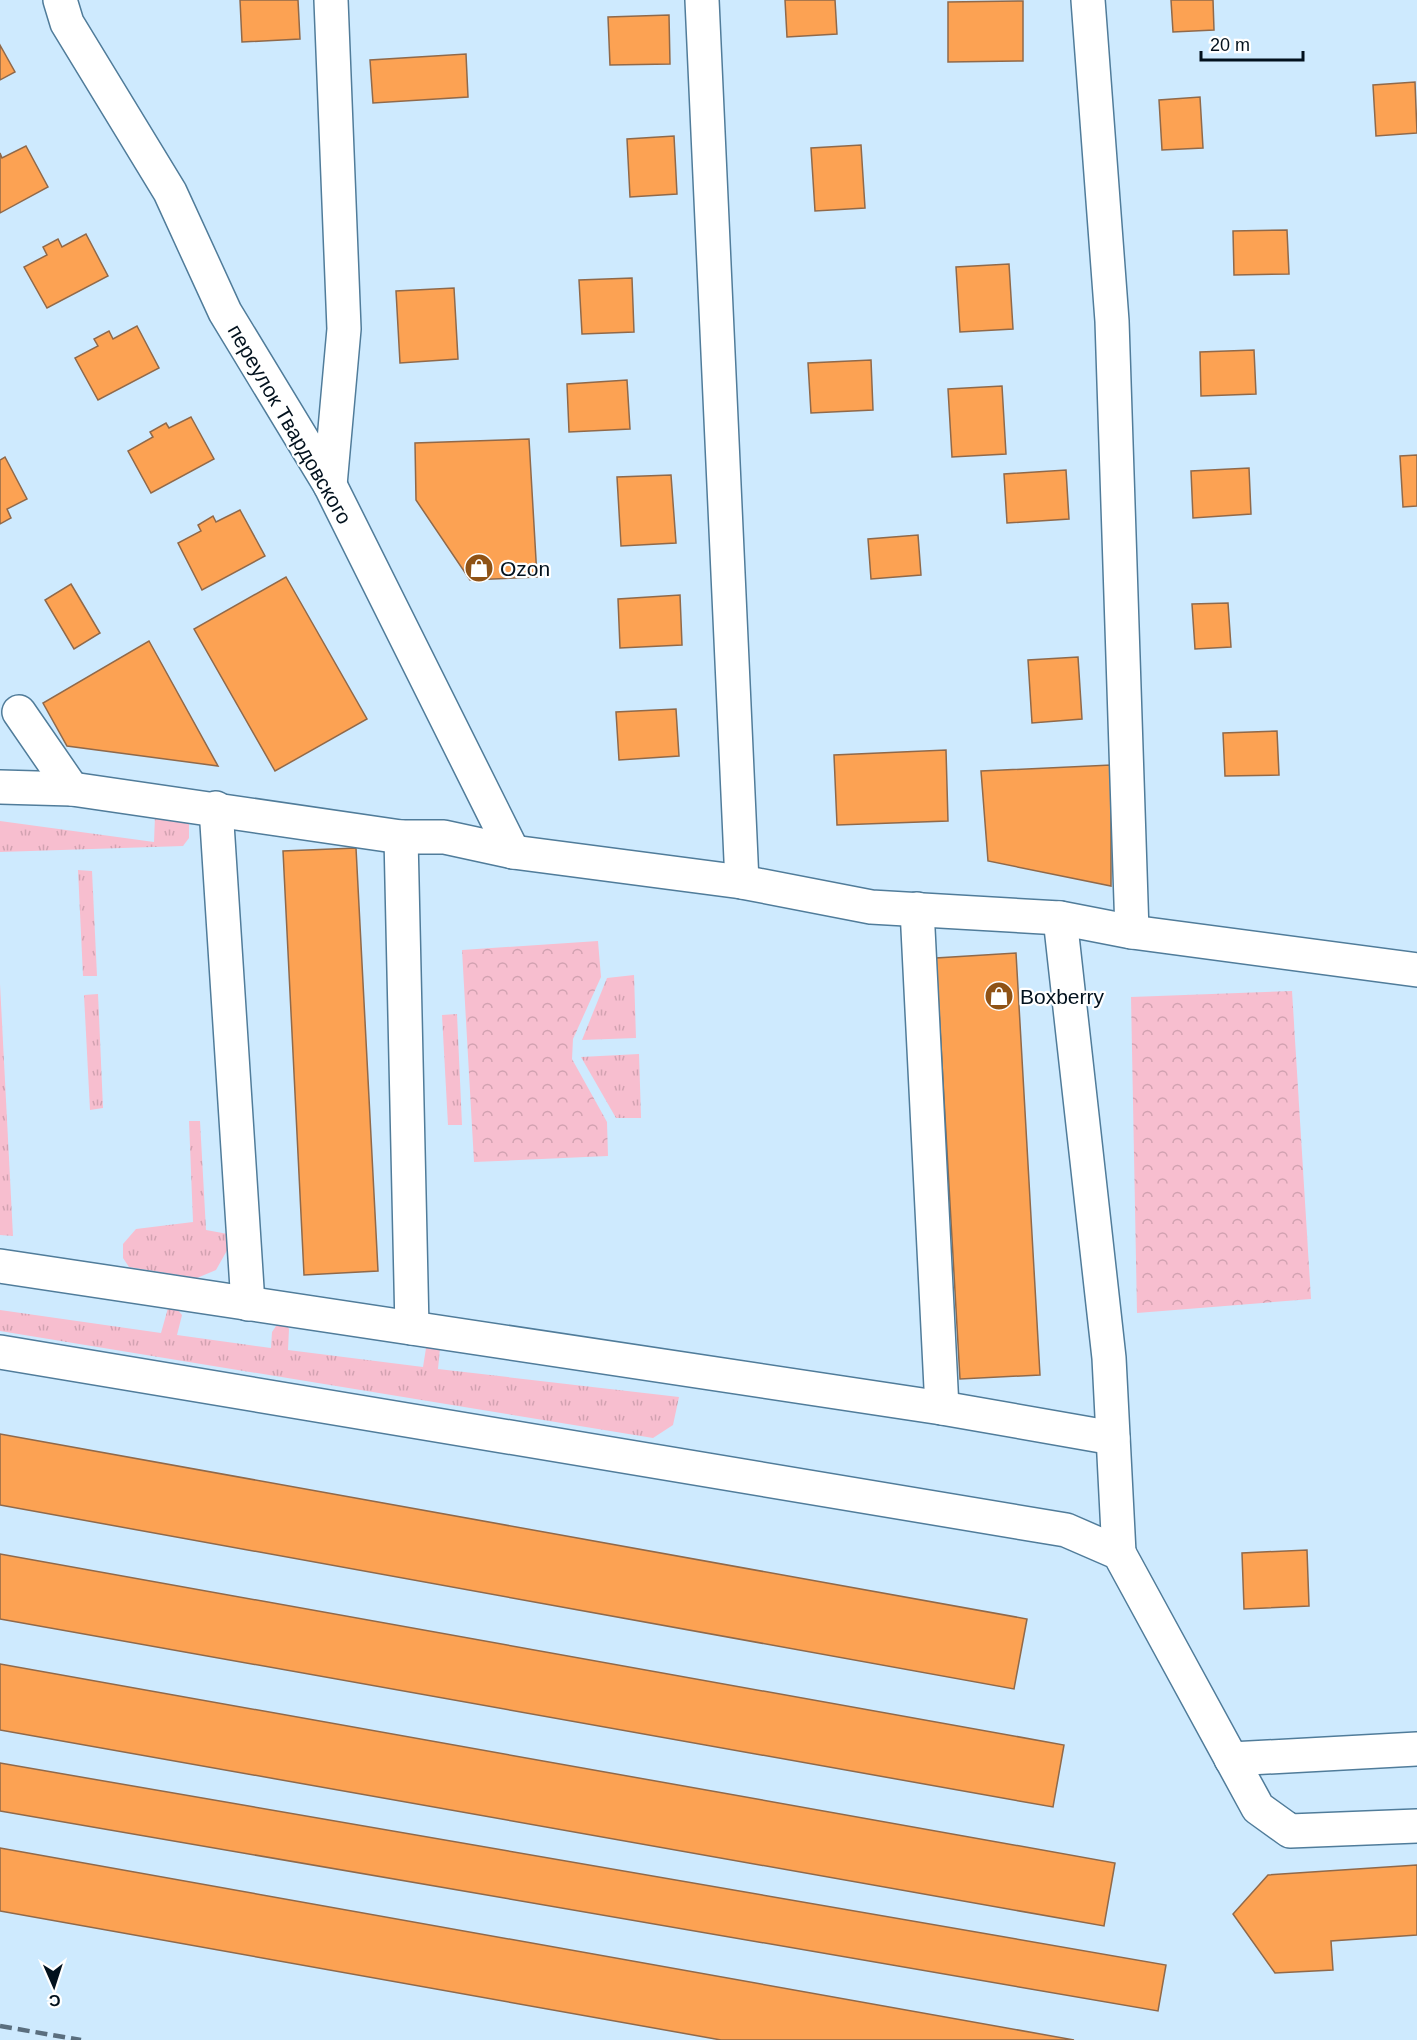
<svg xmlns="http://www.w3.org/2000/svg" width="1417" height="2040" font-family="Arial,sans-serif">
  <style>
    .grass { fill: url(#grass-tufts) }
    .park { fill: url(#park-crowns) }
    .building { fill: #fca253; stroke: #90694a; stroke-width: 1.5 }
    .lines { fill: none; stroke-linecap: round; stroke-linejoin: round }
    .minor-casing { stroke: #507c9a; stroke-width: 36 }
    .minor { stroke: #fff; stroke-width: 33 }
    .rail { stroke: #5a6e7e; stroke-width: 4.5; stroke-dasharray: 12 6; stroke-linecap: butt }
    .labels { text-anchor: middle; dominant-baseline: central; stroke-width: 4.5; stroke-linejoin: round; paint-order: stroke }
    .street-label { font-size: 21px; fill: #02111d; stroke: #fff }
    .poi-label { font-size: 21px; fill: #02111d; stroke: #fff; text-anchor: start }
  </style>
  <defs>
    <pattern id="grass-tufts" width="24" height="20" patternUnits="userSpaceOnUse" patternTransform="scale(1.5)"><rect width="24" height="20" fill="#f7becf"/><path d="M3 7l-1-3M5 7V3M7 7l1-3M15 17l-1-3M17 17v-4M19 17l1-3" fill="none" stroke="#d2a2b1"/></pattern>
    <pattern id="park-crowns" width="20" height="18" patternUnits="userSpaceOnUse" patternTransform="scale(1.5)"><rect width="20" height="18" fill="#f7becf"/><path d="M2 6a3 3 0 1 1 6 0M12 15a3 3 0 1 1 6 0" fill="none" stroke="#d2a2b1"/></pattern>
  </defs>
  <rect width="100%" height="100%" fill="#ceeafe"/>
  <g class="grass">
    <polygon points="155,816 189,823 189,838 183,846 0,852 0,821 154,842"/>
    <polygon points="78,870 92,871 97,976 83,976"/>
    <polygon points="634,975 636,1038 582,1040 607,978"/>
    <polygon points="0,984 13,1236 0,1235"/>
    <polygon points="98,994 103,1108 90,1110 84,995"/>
    <polygon points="457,1014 462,1125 448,1125 442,1015"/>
    <polygon points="639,1054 641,1118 616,1118 581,1057"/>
    <polygon points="189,1121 200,1121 206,1230 228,1234 234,1238 216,1270 197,1278 129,1267 123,1258 123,1244 136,1229 193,1222"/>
    <polygon points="168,1308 177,1309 182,1315 177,1335 271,1348 272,1332 278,1323 285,1322 289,1329 288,1350 423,1367 427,1342 440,1348 438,1369 679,1397 673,1425 653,1438 0,1331 0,1310 161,1333"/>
  </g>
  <g class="park">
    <polygon points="598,941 601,977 573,1039 572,1059 607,1122 608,1156 474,1162 462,950"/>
    <polygon points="1292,991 1311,1299 1137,1313 1131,997"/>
  </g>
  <g class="building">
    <polygon points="240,0 298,0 300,39 242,42"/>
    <polygon points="785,0 835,0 837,34 787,37"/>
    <polygon points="1171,0 1213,0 1214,30 1173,32"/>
    <polygon points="1023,1 1023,61 948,62 948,2"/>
    <polygon points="669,15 670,64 610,65 608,17"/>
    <polygon points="0,45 15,72 0,80"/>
    <polygon points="466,54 468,97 373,103 370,60"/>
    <polygon points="1415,82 1417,133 1376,136 1373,85"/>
    <polygon points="1200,97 1203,148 1162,150 1159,100"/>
    <polygon points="674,136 677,194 630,197 627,139"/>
    <polygon points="861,145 865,208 815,211 811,148"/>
    <polygon points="26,146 48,187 0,213 0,153 2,158"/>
    <polygon points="1287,230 1289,274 1234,275 1233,231"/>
    <polygon points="86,234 108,276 47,308 24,267 47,255 43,247 58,239 62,247"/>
    <polygon points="1009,264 1013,329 960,332 956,267"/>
    <polygon points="632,278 634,332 582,334 579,280"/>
    <polygon points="454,288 458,359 400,363 396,291"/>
    <polygon points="137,326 159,368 98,400 75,358 98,346 94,339 109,331 113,339"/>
    <polygon points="1254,350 1256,394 1201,396 1200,352"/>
    <polygon points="871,360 873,410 811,413 808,363"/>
    <polygon points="627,380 630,429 569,432 567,384"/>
    <polygon points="1002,386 1006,454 952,457 948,389"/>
    <polygon points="191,417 214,459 151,493 128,451 153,437 150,432 166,423 169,428"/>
    <polygon points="529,439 537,577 470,580 416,500 415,443"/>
    <polygon points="1417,455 1417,506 1403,507 1400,456"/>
    <polygon points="5,457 27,499 7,509 11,518 0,524 0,460"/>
    <polygon points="1249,468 1251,514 1193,518 1191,471"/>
    <polygon points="1066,470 1069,519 1007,523 1004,474"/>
    <polygon points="671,475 676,543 621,546 617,477"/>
    <polygon points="240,510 265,556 202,590 178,543 201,531 198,525 213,516 216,522"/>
    <polygon points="918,535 921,575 871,579 868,539"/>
    <polygon points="286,577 367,719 275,771 194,629"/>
    <polygon points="71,584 100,633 74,649 45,600"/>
    <polygon points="680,595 682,645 620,648 618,599"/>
    <polygon points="1228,603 1231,647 1195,649 1192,604"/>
    <polygon points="149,641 218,766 67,746 43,703"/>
    <polygon points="1078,657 1082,719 1032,723 1028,660"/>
    <polygon points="676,709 679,756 619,760 616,712"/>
    <polygon points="1277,731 1279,775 1225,776 1223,733"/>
    <polygon points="946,750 948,821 837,825 834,755"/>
    <polygon points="1111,765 1111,886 988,861 981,771"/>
    <polygon points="356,848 378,1271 304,1275 283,851"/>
    <polygon points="1016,953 1040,1375 960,1379 936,958"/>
    <polygon points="0,1434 1027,1619 1014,1689 0,1505"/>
    <polygon points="1307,1550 1309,1606 1244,1609 1242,1553"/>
    <polygon points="0,1554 1064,1745 1053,1807 0,1619"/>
    <polygon points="0,1664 1115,1863 1104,1926 0,1730"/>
    <polygon points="0,1763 1166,1965 1158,2011 0,1811"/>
    <polygon points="0,1848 1074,2040 721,2040 0,1911"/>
    <polygon points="1417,1865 1417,1935 1331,1941 1333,1970 1275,1973 1233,1914 1268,1875"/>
  </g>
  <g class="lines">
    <g class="minor-casing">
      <g id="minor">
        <polyline points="60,0 67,23 170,192 225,312 330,485 513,852"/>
        <polyline points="702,0 742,882"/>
        <polyline points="1088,0 1112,321 1132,932"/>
        <polyline points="330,485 344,329 331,0"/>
        <polyline points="19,712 72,789"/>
        <polyline points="0,787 72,789 401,837 444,837 513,852 742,882 871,907 1060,918 1132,932 1417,970"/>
        <polyline points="216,808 248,1304"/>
        <polyline points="401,837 412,1328"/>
        <polyline points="917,909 942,1408"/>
        <polyline points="1060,918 1109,1358 1119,1553"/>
        <polyline points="0,1266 942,1408 1113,1438"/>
        <polyline points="0,1352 1066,1530 1119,1553 1258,1808 1290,1831 1417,1826"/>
        <polyline points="1231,1759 1417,1749"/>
      </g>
    </g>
    <use href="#minor" class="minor"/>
    <polyline class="rail" points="0,2026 81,2040"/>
  </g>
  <defs>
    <g id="shop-disc" transform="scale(1.5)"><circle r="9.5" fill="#8f5215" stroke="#fff"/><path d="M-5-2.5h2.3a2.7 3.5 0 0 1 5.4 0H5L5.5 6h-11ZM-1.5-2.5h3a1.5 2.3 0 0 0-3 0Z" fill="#fff"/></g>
  </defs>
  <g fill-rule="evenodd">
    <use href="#shop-disc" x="479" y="568"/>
    <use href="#shop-disc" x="999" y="996"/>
  </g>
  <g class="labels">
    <g class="street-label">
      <text transform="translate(290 424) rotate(60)">переулок Твардовского</text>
    </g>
    <g class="poi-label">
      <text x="500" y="568">Ozon</text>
      <text x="1020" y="996">Boxberry</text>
    </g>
  </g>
  <g transform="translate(54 1986) rotate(177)" stroke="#ffffff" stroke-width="4.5" paint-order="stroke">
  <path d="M0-4.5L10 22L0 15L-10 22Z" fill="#02111d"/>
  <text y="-9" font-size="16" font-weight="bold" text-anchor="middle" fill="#02111d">С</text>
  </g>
  <path d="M1201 51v9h102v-9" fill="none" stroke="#02111d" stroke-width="3"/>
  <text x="1210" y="51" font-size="18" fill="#02111d" stroke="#ffffff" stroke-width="4.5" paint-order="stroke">20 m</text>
</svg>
